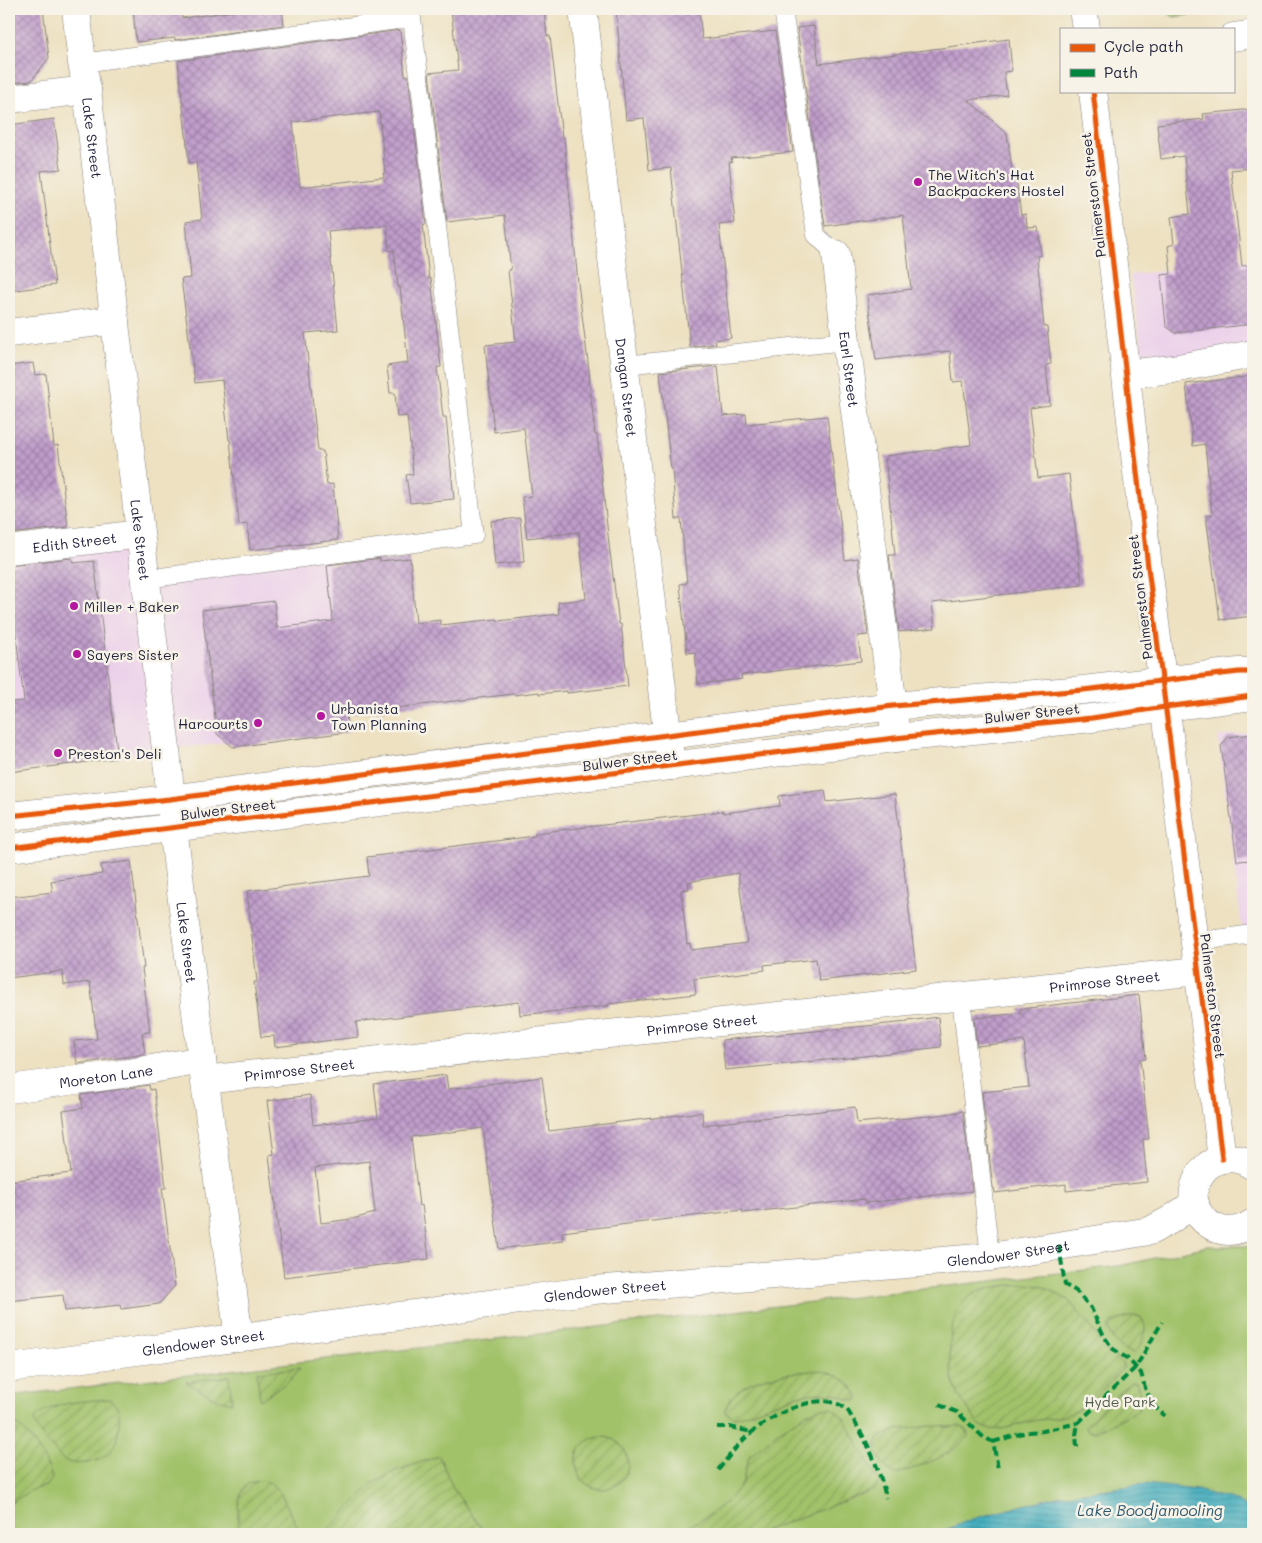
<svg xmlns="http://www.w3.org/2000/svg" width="1262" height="1543" font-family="Mali,sans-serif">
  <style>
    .built { fill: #ecd1ea }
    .park { fill: #a2c26a; stroke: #627252 }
    .garden { fill: url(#garden-furrows); stroke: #627252 }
    .water { fill: url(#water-rules); stroke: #2f667b }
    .building { fill: url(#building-cross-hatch); fill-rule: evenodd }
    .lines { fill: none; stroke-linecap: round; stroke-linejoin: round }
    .lane-casing { stroke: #88827e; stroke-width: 19 }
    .street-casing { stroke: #88827e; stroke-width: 29 }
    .primary-casing { stroke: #88827e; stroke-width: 29 }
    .lane { stroke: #fff; stroke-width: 18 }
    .street { stroke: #fff; stroke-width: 28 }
    .primary { stroke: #fff; stroke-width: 28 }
    .quiet { stroke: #00873e; stroke-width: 4; stroke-dasharray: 8 4; stroke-linecap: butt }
    .cycleway-casing { stroke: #f7f3e8; stroke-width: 8 }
    .cycleway { stroke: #e8590c; stroke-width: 5 }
    .poi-dot { fill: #b5179e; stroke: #f7f3e8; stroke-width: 2 }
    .labels { text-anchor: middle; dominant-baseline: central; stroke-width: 5; stroke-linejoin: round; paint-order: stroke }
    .street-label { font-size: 14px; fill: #22223b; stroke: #f7f3e8 }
    .poi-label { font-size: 14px; fill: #22223b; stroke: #f7f3e8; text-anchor: start }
    .park-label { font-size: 14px; fill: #4f5a4b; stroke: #f7f3e8 }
    .water-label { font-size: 15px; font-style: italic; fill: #2c586e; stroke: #f7f3e8 }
  </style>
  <defs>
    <pattern id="garden-furrows" width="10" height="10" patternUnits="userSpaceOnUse" patternTransform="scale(1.25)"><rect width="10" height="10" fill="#a2c26a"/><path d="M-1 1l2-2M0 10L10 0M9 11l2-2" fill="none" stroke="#8ba65d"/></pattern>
    <pattern id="water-rules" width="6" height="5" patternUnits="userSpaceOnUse" patternTransform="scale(1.25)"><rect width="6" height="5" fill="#3caabb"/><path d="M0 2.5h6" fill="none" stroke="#328a99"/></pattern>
    <pattern id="building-cross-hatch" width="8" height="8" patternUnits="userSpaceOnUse" patternTransform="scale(1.25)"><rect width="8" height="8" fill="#c09dcb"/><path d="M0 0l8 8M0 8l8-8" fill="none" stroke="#9c80a6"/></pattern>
  </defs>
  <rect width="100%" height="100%" fill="#f7f3e8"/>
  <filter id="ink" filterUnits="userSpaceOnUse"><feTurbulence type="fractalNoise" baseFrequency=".02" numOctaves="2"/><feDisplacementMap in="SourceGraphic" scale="10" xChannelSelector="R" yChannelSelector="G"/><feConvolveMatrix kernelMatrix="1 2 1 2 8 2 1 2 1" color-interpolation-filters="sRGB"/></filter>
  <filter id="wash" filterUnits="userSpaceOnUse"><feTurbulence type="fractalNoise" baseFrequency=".0096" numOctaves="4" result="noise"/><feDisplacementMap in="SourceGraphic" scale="20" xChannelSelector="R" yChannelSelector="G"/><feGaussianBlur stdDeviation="1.12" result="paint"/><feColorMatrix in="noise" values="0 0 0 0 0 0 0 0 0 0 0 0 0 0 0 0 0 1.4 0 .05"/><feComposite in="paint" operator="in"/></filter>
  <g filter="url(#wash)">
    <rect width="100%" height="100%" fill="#ede1c1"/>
    <g class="built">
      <polygon points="1253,260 1253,354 1144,362 1130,275"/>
      <polygon points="140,534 146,579 329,555 349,731 166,749 9,771 9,550"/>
      <polygon points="1253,732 1253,934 1243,936 1218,737"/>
    </g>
    <g class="park">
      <polygon points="1162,9 1235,9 1174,17"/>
      <polygon points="1253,1243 1253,1534 9,1534 9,1396 1119,1266 1207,1246 1249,1246"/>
    </g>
    <g class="garden">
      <path d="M1027 1284 1042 1286 1068 1300 1090 1326 1107 1351 1122 1363 1124 1367C1109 1382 1095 1400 1076 1411 1062 1419 1044 1418 1028 1422 1015 1425 994 1435 980 1425 976 1422 972 1415 969 1410 964 1403 958 1396 955 1387 947 1362 946 1315 968 1298 982 1286 1009 1285 1027 1284Z"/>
      <path d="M1132 1316 1141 1317C1149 1328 1144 1345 1133 1353 1119 1349 1112 1341 1108 1328L1112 1322Z"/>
      <polygon points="300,1368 290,1380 260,1400 257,1372"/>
      <path d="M821 1370C839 1376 848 1379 858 1396L857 1400 848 1399 837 1394 822 1393 798 1395 742 1416 733 1417 724 1411C739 1373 786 1374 821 1370Z"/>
      <polygon points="229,1376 232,1403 216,1399 186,1382"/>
      <polygon points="1131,1382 1136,1382 1139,1389 1140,1409 1095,1432 1087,1430 1086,1426 1106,1404"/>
      <path d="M110 1399 119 1409C120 1436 117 1458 87 1463 80 1464 70 1464 64 1460 59 1457 55 1450 51 1446 43 1437 37 1431 34 1420 49 1401 88 1401 110 1399Z"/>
      <polygon points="820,1408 832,1408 844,1418 879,1482 877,1486 873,1490 756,1534 682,1534 688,1527 712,1513 728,1500 743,1482 745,1470 749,1457 780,1430 808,1413"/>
      <path d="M9 1420C25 1425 50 1463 52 1479L46 1486 31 1490 9 1504Z"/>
      <path d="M930 1426 949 1427 959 1426 967 1430 968 1436C951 1457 922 1465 897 1474 887 1472 875 1456 876 1445 876 1444 879 1438 880 1437L896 1430Z"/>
      <circle cx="602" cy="1463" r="26"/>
      <polygon points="439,1456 454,1490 486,1534 324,1534 373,1483 395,1471"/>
      <path d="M260 1481 271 1483 281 1494 301 1534H239C238 1521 235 1492 248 1484 251 1482 256 1482 260 1481Z"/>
    </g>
    <polygon class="water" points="1146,1484 1197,1490 1239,1502 1253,1512 1253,1534 936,1534 972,1519 1061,1495"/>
    <g id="blocks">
      <g class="building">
        <polygon points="9,9 43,9 49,58 31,81 9,83"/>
        <polygon points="133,9 181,9 182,18 235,11 235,9 282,9 284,25 175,40 175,38 136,42"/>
        <polygon points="451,9 544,9 547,36 550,36 562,138 564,137 578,283 590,378 589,378 595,435 597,435 609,544 619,624 621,624 628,686 567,693 567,691 539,694 539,692 514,695 513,694 346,714 348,732 233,747 217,734 202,610 274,601 277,628 333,621 327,565 380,558 380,561 410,558 416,623 440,620 441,625 497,619 498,621 559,614 558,602 586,599 579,532 527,538 522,497 532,496 524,428 494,432 485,345 516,342 508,270 511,270 505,215 447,222 429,73 458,70"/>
        <polygon points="616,9 699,9 702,39 775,31 793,152 731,158 732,162 729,162 735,223 719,225 731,338 715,340 716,344 690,347 671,168 649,170 644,118 626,120"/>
        <polygon points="814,26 819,64 1009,39 1012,71 1004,72 1007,95 968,100 1007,133 1012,170 1015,170 1021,215 1026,214 1027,228 1038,227 1041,255 1037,256 1044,327 1047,327 1051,364 1046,365 1050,405 1030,408 1038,478 1069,474 1082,585 932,603 935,628 899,632 889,555 895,555 885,456 971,445 963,381 953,382 950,351 876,360 867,295 911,289 903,215 825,226 797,28"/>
        <path d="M400 30 405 76 408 75 426 224 423 225 429 279 431 278 441 367H437L443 417H446L454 499 410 503 406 475 413 474 407 416 397 417 395 393H390L387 366 408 363 400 287H398L394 250 389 251 387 225 328 231 338 330 305 333 318 451H323L327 485 333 484 338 540 250 550 247 524 239 525 230 440H229L222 380 195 383 181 279 191 278 186 221 202 219 196 162 189 163 178 61ZM379 112 385 173H383L384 177 300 187 293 122Z"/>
        <polygon points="1253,109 1253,168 1231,170 1242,266 1253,265 1253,324 1175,333 1166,326 1161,275 1171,274 1168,246 1174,244 1171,217 1190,214 1184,156 1161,159 1157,124 1204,119 1203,114"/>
        <polygon points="54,119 61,169 41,171 55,285 9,291 9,125"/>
        <polygon points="33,363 35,375 46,374 54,446 58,445 68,527 9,534 9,366"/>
        <polygon points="718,366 723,416 746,414 747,424 827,416 845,560 858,558 868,635 858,636 861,661 741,675 742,679 698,684 695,652 687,653 680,584 687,583 681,519 676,519 672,468 671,469 660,372"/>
        <polygon points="1253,376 1253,616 1220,620 1206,516 1212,515 1205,444 1193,446 1186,384"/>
        <polygon points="520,518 524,562 495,565 491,521"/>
        <polygon points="72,558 73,563 94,561 118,758 9,772 9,702 24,701 9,578 9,565"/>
        <polygon points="1253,734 1253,860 1237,861 1221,746 1228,737"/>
        <path d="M825 790 827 802 895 794 916 969 819 981 816 959 764 965 765 970 694 979 696 994 608 1004V1006L520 1015 519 1002 356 1022 358 1037 275 1047 274 1036 261 1037 254 982H257L247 891 369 876 367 857 535 836V833L723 811V813L780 806 779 796ZM738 873 747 943 691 950 690 943 687 944 681 890 689 889 688 882Z"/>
        <polygon points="131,861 144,968 142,968 150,1032 142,1033 145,1054 77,1064 74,1041 97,1039 90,982 64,985 63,971 9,978 9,897 53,892 51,881 102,874 101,865"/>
        <polygon points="1139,995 1146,1059 1140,1059 1149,1139 1143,1139 1147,1182 1066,1191 1066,1184 995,1193 994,1188 993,1188 982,1092 1029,1087 1024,1041 977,1046 974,1018 1021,1013 1020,1009"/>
        <polygon points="938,1017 941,1047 847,1058 725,1070 722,1040 908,1022 908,1021"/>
        <path d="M446 1075 448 1089 542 1077 549 1131 702 1112 703 1125 855 1107 857 1123 939 1115 963 1111 972 1191 866 1203 865 1199 743 1213V1210L562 1232 563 1241 499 1249 483 1128 411 1137 419 1206 422 1205 429 1259 284 1277 269 1155 274 1154 267 1101 310 1095 313 1125 378 1118 374 1084ZM369 1161 375 1213 352 1219 321 1223 315 1168Z"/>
        <polygon points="149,1085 150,1090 154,1089 166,1188 162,1188 175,1286 159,1304 121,1309 120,1305 65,1311 63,1295 9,1301 9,1181 71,1173 63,1111 83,1108 81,1095"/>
      </g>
    </g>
  </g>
  <g filter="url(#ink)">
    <use href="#blocks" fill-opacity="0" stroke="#88827e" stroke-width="1"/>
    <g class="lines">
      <g class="lane-casing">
        <g id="lane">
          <polyline points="783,9 816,235 836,254"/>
          <polyline points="82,63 412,18 474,535 146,579"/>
          <polyline points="625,365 846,341"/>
          <polyline points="1194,942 1253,934"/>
          <polyline points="961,997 990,1257"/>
        </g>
      </g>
      <g class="street-casing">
        <g id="street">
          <path id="s1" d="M76 9 82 63 87 90 166 749 175 844 202 1060 239 1338"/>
          <path id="s2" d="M583 9 671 766"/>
          <polyline points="1083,9 1086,29"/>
          <polyline points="1233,37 1253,34"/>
          <polyline points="1093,91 1148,567 1222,1159"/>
          <polyline points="9,99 87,90"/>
          <path id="s3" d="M836 254 846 341 893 706 895 738"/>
          <polyline points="9,333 115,320"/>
          <polyline points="1126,374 1173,369 1253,354"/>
          <path id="s4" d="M9 550 140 534"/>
          <path id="s5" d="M205 1080 562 1039 1198 971"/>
          <path id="s6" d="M9 1089 129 1073 202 1060"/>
          <path d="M1253 1166C1205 1135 1168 1206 1216 1228 1229 1234 1242 1230 1253 1223"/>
          <path id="s7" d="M9 1368 594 1290 990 1257 1150 1231 1170 1220 1195 1203"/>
        </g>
      </g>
      <g class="primary-casing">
        <g id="primary">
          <polyline points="9,816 170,799 893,706 1083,690 1239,672 1253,672"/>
          <polyline points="9,848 895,738 1092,718 1165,707 1253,696"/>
        </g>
      </g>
      <use href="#lane" class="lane"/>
      <use href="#street" class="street"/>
      <use href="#primary" class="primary"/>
      <g class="quiet">
        <polyline points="1059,1246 1065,1285 1076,1291 1091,1308 1104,1336 1112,1348 1128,1359 1141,1373 1145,1388 1154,1406 1165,1416"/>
        <polyline points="939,1405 957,1412 982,1436 993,1442 998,1468"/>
        <polyline points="717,1427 730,1427 751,1432"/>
        <polyline points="993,1442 1026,1432 1043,1431 1078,1423"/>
        <polyline points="1077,1447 1076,1435 1078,1423 1136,1367 1162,1322"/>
        <path d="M718 1470C729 1457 738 1443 751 1433 772 1415 824 1386 848 1411 850 1414 852 1418 854 1421 869 1444 880 1471 886 1498"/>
      </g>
      <g class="cycleway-casing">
        <g id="cycleway">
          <polyline points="1093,91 1148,567 1222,1159"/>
          <polyline points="9,816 170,799 893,706 1083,690 1239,672 1253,672"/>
          <polyline points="9,848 895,738 1092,718 1165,707 1253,696"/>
        </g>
      </g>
      <use href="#cycleway" class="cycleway"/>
    </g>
  </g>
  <g class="poi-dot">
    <circle cx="918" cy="182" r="5"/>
    <circle cx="74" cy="606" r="5"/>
    <circle cx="77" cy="654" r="5"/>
    <circle cx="321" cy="716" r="5"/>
    <circle cx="258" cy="723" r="5"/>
    <circle cx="58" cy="753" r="5"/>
  </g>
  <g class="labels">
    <g class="street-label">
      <text stroke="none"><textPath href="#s1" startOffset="130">Lake Street</textPath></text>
      <text transform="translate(1093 195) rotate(-97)">Palmerston Street</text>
      <text stroke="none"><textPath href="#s3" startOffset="116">Earl Street</textPath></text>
      <text stroke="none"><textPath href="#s2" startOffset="381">Dangan Street</textPath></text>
      <text stroke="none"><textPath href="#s1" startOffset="535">Lake Street</textPath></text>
      <text stroke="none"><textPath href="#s4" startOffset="66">Edith Street</textPath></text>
      <text transform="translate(1140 597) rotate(-97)">Palmerston Street</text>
      <text transform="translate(1032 713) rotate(-6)">Bulwer Street</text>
      <text transform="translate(630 760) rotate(-7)">Bulwer Street</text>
      <text transform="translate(228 809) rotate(-7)">Bulwer Street</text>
      <text stroke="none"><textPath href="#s1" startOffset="940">Lake Street</textPath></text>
      <text stroke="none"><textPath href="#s5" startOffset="905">Primrose Street</textPath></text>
      <text transform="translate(1213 996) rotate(83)">Palmerston Street</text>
      <text stroke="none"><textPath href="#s5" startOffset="500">Primrose Street</textPath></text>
      <text stroke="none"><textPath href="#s5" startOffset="95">Primrose Street</textPath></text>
      <text stroke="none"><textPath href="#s6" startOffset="98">Moreton Lane</textPath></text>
      <text stroke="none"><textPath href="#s7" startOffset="1006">Glendower Street</textPath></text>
      <text stroke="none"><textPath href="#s7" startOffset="601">Glendower Street</textPath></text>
      <text stroke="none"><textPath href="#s7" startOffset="196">Glendower Street</textPath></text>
    </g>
    <g class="poi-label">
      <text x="928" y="174">The Witch's Hat<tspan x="928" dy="16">Backpackers Hostel</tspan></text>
      <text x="84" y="606">Miller + Baker</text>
      <text x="87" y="654">Sayers Sister</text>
      <text x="331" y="708">Urbanista<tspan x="331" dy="16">Town Planning</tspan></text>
      <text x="248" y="723" text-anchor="end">Harcourts</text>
      <text x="68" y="753">Preston's Deli</text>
    </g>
    <g class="park-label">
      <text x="1120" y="1401">Hyde Park</text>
    </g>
    <g class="water-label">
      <text x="1150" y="1510">Lake Boodjamooling</text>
    </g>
  </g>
  <rect width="1262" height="1543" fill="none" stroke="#f7f3e8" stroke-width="30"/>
  <rect x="1060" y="28" width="175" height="65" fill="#f7f3e8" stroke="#a29fa3"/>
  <rect x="1070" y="44" width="25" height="8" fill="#e8590c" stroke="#a29fa3"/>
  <text x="1104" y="52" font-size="15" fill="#22223b">Cycle path</text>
  <rect x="1070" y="69" width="25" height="8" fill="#00873e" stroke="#a29fa3"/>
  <text x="1104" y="78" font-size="15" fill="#22223b">Path</text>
</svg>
